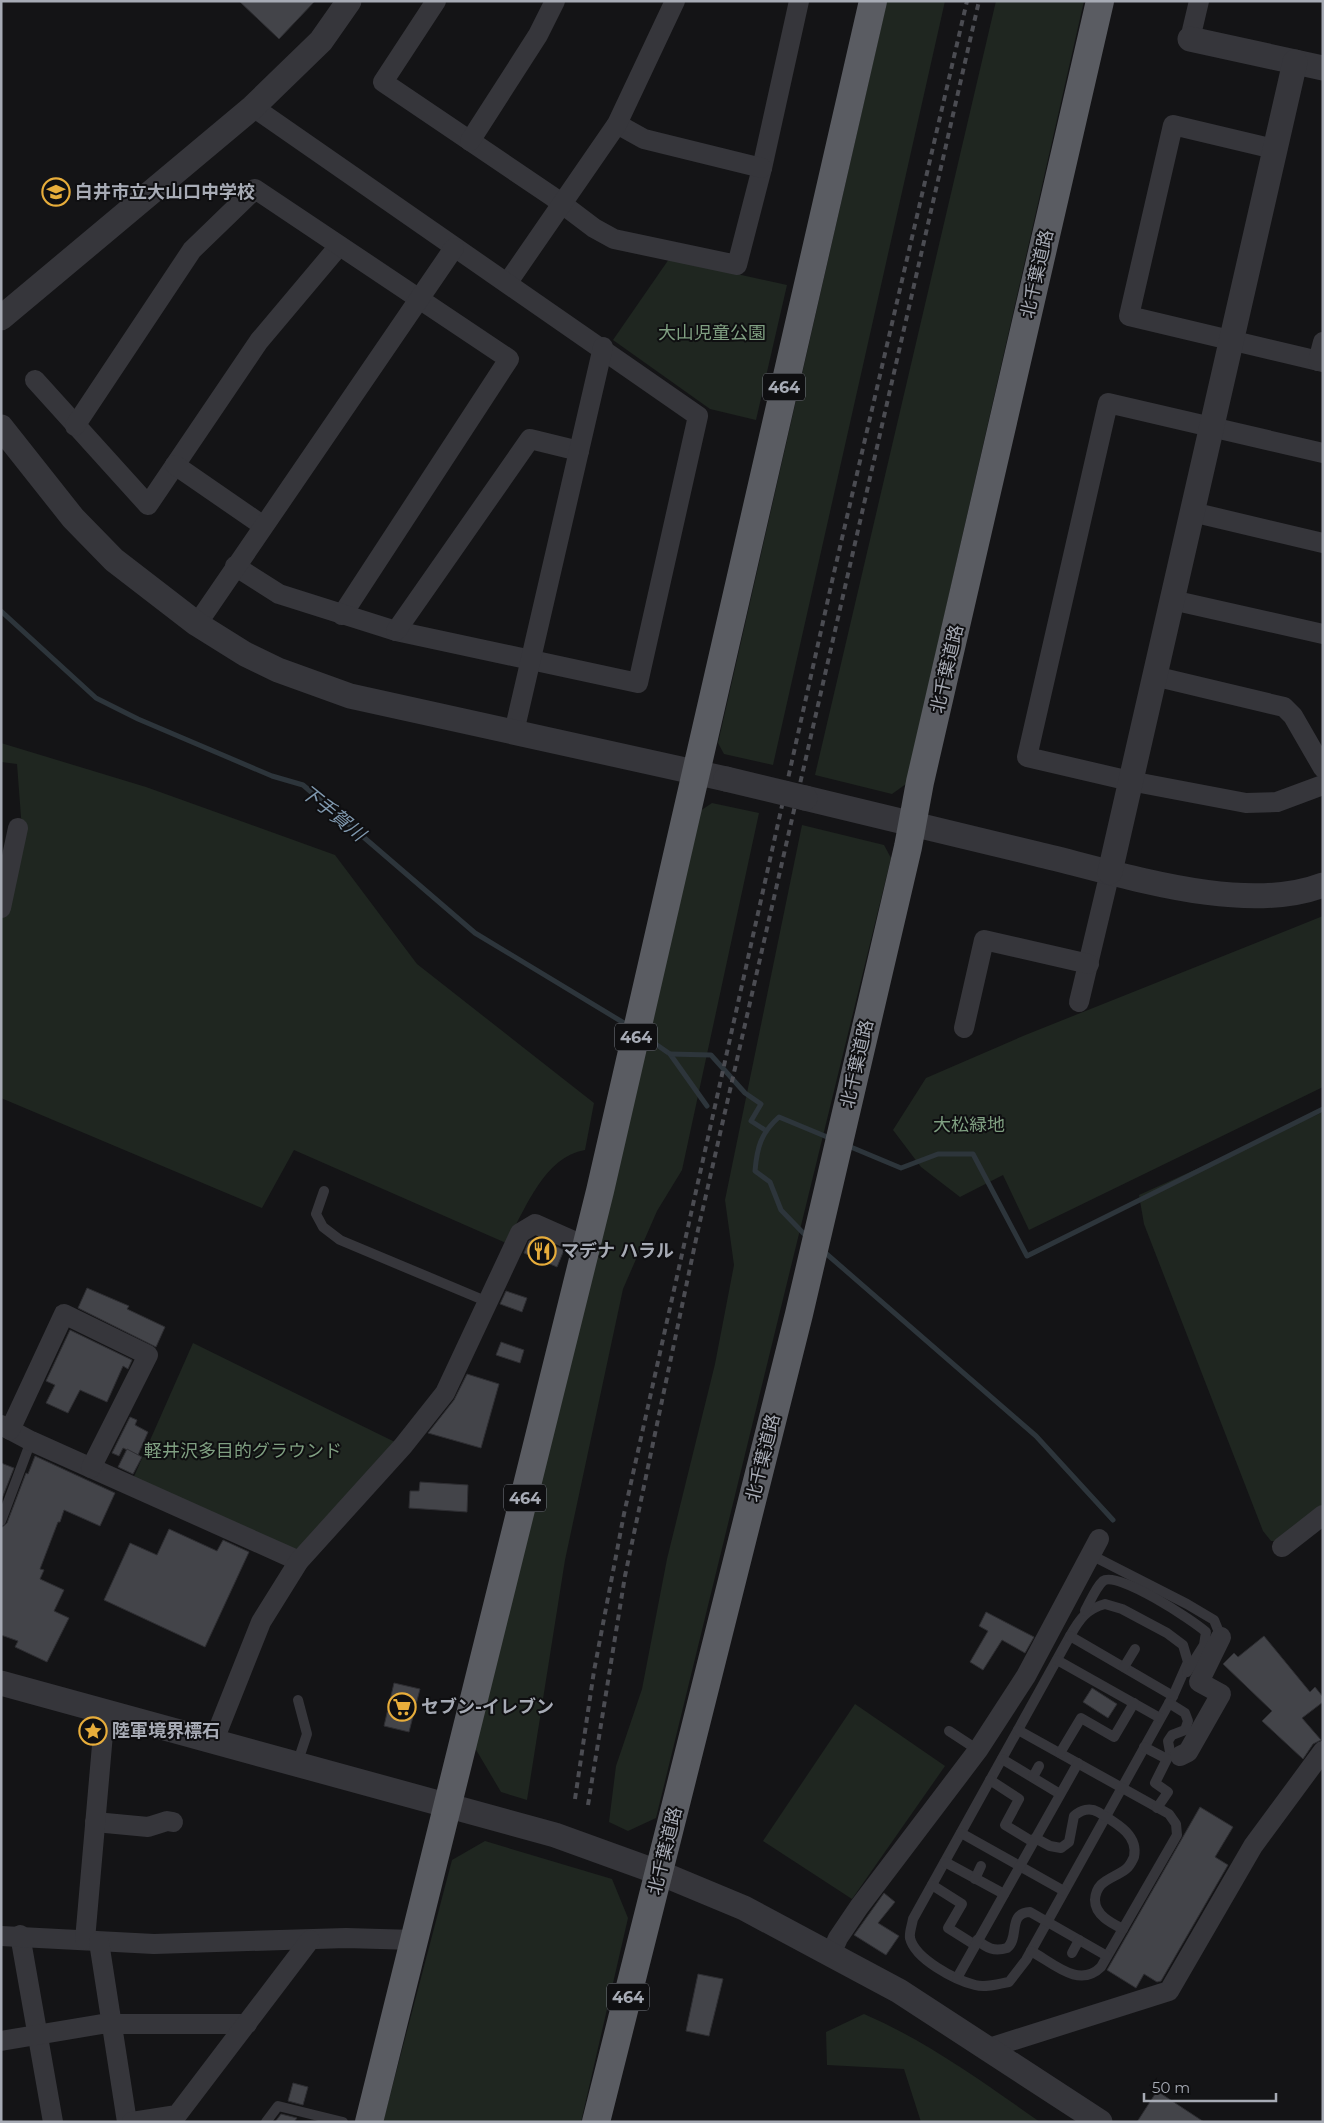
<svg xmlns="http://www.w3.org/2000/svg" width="1324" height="2123" font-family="Montserrat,'Noto Sans JP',sans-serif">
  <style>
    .green { fill: #1f2620 }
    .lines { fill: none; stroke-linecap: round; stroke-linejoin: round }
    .stream { stroke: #2d353b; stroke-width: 5 }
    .building { fill: #434449; stroke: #2e2e32 }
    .service { stroke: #36363b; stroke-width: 10 }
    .minor { stroke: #36363b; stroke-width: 20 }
    .tertiary { stroke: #36363b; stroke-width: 25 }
    .trunk { stroke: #5a5c62; stroke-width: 28 }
    .rail { stroke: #4b4c52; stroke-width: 4; stroke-dasharray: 6 5; stroke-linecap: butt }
    .tertiary-bridge { stroke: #36363b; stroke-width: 25 }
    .labels { text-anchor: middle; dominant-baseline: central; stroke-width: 4; stroke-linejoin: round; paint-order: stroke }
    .shield { fill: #0f0f11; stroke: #797c84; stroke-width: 1 }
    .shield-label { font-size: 16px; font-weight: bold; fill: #a7abb5 }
    .poi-label { font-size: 18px; font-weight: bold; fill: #a7abb5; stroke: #0f0f11; text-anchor: start }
    .street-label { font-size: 18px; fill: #a7abb5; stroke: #0f0f11 }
    .park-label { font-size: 18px; fill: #7f9f81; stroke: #0f0f11 }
    .water-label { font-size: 19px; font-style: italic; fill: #8099af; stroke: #0f0f11 }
  </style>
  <rect width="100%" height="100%" fill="#141416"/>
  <g class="green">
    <polygon points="887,1 945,1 773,765 724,754 718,743"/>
    <polygon points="996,1 1084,1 906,784 892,794 815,775"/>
    <polygon points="669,259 787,285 756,420 710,409 613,340"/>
    <path d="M1 743 146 787 335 855 417 964 594 1103 585 1150C543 1157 525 1211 506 1243L294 1150 262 1208 1 1098V914L22 830 17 764 1 762Z"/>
    <polygon points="712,803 759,813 682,1170 657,1211 623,1289 565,1560 527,1800 501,1792 475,1748 700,811"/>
    <polygon points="802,825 884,845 891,858 656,1818 628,1831 609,1822 616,1766 642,1689 667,1559 715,1364 734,1265 725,1200"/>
    <polygon points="1323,916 1323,1087 1029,1230 1003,1175 960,1197 921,1167 893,1130 926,1078 1023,1036"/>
    <polygon points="1323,1112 1323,1511 1281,1541 1271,1541 1263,1531 1144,1224 1139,1195"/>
    <polygon points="193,1343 397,1443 301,1554 132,1481"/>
    <polygon points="855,1704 945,1766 852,1899 763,1841"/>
    <polygon points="485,1841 612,1879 628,1918 581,2122 383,2122 452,1860"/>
    <path d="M864 2014C927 2041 984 2083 1040 2122H921L904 2069 827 2065 826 2032Z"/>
  </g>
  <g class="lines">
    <g class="stream">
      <polyline points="1,611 96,698 138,719 272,776 303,785 475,933 629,1026"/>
      <polyline points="644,1036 670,1054 707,1106"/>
      <polyline points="670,1054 711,1055 745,1093 761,1104 751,1121 765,1130"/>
      <polyline points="846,1145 901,1168 938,1154 973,1154 1027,1256 1323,1109"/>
      <path d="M808 1238 781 1210 770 1182 755 1171C757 1147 761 1133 779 1117L832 1139"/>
      <polyline points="822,1250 1036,1436 1113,1520"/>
    </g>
  </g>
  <g class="building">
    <polygon points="239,1 315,1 279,39"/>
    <polygon points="536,1238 564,1250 557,1267 524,1253 529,1241"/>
    <polygon points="87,1288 129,1306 127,1309 165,1327 156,1347 78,1308"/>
    <polygon points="506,1291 527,1298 522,1312 500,1304"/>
    <polygon points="70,1330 132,1360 128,1369 123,1366 107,1402 80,1390 68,1413 46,1403 55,1385 46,1381"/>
    <polygon points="501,1342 524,1350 520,1363 496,1355"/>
    <polygon points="467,1374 499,1384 481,1448 428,1433 454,1400"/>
    <polygon points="130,1417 137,1420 135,1425 148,1432 138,1455 123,1448 119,1456 112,1453"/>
    <polygon points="127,1449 142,1457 133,1474 118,1467"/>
    <polygon points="35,1456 115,1493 100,1526 64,1510 60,1522 58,1522 40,1569 44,1570 40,1579 64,1590 54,1611 69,1618 47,1662 15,1647 18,1641 1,1635 1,1528 7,1523 26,1473 28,1474"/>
    <polygon points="1,1463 14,1468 1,1501"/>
    <polygon points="420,1482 468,1485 467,1512 409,1508 410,1491 419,1491"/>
    <polygon points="169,1529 217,1551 223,1540 249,1552 205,1647 104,1600 130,1543 157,1555"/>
    <polygon points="986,1612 1034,1637 1025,1653 1002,1640 983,1670 970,1662 988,1631 979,1626"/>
    <polygon points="1264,1636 1310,1692 1315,1687 1323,1697 1323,1702 1302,1718 1321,1740 1313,1744 1303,1759 1262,1721 1272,1711 1223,1664 1234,1653 1238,1657"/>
    <polygon points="394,1683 420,1689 409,1732 384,1726"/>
    <polygon points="1092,1688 1117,1704 1108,1718 1083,1702"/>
    <polygon points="1200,1807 1233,1827 1215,1857 1228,1865 1161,1981 1157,1982 1144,1974 1136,1988 1107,1970"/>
    <polygon points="884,1893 895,1902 878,1923 899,1936 886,1955 854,1935"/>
    <polygon points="698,1974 723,1979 709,2036 686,2031"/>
    <polygon points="293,2083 308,2087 303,2105 288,2101"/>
    <polygon points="1157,2091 1204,2122 1137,2122"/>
    <polygon points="281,2114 297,2118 294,2122 275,2122"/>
  </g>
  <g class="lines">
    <g class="service">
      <polyline points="324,1191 316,1214 323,1227 340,1240 488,1302"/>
      <polyline points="1,1521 31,1441"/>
      <polyline points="1091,1555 1187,1604 1214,1620 1221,1637"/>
      <path d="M1105 1604 1122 1609 1167 1633 1183 1645 1188 1662 1173 1696 1026 1960 1009 1982C998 1984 986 1988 975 1985 955 1980 915 1959 910 1938 909 1933 912 1925 913 1919L1070 1636C1079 1620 1086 1609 1105 1604Z"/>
      <path d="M1085 1611C1090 1602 1096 1587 1103 1581 1117 1570 1194 1621 1206 1632L1204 1645 1187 1672"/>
      <polyline points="1070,1636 1173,1696"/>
      <polyline points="1057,1660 1160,1718"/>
      <polyline points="1124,1667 1135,1649"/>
      <polyline points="1169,1703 1185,1713 1188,1721 1185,1730 1172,1735 1168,1741 1170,1752 1180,1756"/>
      <path d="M1018 1730 1169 1814 1176 1824 1177 1835 1101 1967C1079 1989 1053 1963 1031 1951"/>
      <polyline points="949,1731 978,1750"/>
      <polyline points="1144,1747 1167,1759 1155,1783 1168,1792 1157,1808"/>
      <polyline points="1060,1753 1081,1718 1114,1737 1134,1703"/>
      <polyline points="1002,1759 1060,1794"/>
      <polyline points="297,1764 307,1734 298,1700"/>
      <polyline points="1033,1777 1039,1766"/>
      <polyline points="990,1780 1019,1799 1005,1825 1033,1842"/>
      <polyline points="961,1833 1064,1891"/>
      <path d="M1035 1838 1050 1846 1061 1848 1069 1842 1074 1816C1081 1810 1090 1807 1098 1812 1114 1822 1139 1834 1134 1857 1132 1861 1130 1866 1126 1869 1113 1879 1096 1880 1095 1900 1095 1915 1111 1923 1123 1929"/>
      <polyline points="945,1862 1004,1894"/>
      <polyline points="975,1879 981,1866"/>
      <polyline points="932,1885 962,1904 948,1928 975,1945"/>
      <path d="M977 1940C987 1948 994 1952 1007 1948 1020 1938 1007 1913 1030 1912L1107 1956"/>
      <polyline points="1072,1953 1079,1940"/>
      <polyline points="957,1978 1078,1763"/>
      <polyline points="266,2122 278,2106 343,2122"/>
    </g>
    <g class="minor">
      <polyline points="436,1 383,82 553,197 594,228 614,239 737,265 762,168 799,1"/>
      <polyline points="1190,39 1199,1"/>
      <polyline points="617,124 644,139 762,168"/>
      <polyline points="470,141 538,35 555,1"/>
      <polyline points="1274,149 1173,125 1129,316 1323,362"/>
      <polyline points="508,282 617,124 675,1"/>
      <polyline points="1318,361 1323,342"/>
      <polyline points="35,380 148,505 259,341 339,246"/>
      <polyline points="75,426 192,250 255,189 509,359 342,615"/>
      <polyline points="1323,453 1108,403 1027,757 1130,781 1246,803 1277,802 1323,785"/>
      <polyline points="175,465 262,525"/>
      <polyline points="1192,512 1323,543"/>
      <polyline points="235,566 279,594 396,631 638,683 698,416 253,107"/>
      <polyline points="1172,600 1323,634"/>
      <polyline points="197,624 454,248"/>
      <polyline points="396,631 530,439 579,451"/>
      <polyline points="1154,676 1284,707 1293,716 1323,768"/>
      <polyline points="514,732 603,347"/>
      <polyline points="1,908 18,828"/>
      <polyline points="1079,1002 1110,872"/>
      <polyline points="964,1028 984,940 1089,964"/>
      <polyline points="1,1425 31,1441 299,1561"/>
      <polyline points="10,1430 64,1314 148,1355 91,1468"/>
      <polyline points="1282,1547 1323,1515"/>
      <polyline points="214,1740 261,1622 299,1561 403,1446 445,1393 520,1233 535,1224 587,1247"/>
      <polyline points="1180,1756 1188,1752 1221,1694 1199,1682 1221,1637"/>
      <polyline points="95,1822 148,1827 167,1821 173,1822"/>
      <polyline points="20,1935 53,2122"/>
      <polyline points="1,1936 154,1944 346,1938 415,1940"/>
      <polyline points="85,1940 105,1711"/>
      <polyline points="99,1942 127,2122"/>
      <polyline points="831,1954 838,1938 859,1907 978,1750 1026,1676 1099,1539"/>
      <polyline points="1,2041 102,2024 247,2024"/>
      <polyline points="989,2048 1169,1991 1253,1846 1323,1751"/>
      <polyline points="132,2122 177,2115 310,1940"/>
    </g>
    <g class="tertiary">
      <polyline points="1190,39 1323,68"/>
      <polyline points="1,318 253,107 321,41 349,1"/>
      <polyline points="1,427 73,518 114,560 197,624 245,654 278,670 350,696 726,779"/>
      <path d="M805 798C882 817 960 835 1037 854 1119 873 1242 916 1323 885"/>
      <polyline points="1110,872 1295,62"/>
      <polyline points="1,1683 555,1835 660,1873 744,1908 899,1991 1100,2122"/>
    </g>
    <g class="trunk">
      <polyline points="369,2122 600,1191 873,1"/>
      <polyline points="596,2122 799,1314 908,847 920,782 1100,1"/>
    </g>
    <g class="rail">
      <polyline points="575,1799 594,1671 624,1514 833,577 967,1"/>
      <polyline points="588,1805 625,1576 698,1230 979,1"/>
    </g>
    <polyline class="tertiary-bridge" points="726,779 805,798"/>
  </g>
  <defs>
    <g id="school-ring" transform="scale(1.4375)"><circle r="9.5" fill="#0f0f11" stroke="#e7ad3b" stroke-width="1.5"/><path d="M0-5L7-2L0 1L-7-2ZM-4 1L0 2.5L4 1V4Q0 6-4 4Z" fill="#e7ad3b"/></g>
    <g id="restaurant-ring" transform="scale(1.4375)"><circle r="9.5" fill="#0f0f11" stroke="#e7ad3b" stroke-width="1.5"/><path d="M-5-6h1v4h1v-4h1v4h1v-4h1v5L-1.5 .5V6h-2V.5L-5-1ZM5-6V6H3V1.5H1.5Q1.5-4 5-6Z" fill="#e7ad3b"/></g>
    <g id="supermarket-ring" transform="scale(1.4375)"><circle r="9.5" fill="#0f0f11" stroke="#e7ad3b" stroke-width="1.5"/><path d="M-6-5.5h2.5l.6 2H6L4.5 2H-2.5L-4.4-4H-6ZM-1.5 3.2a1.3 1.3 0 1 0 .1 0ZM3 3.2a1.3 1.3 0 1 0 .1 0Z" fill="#e7ad3b"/></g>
    <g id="sight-ring" transform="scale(1.4375)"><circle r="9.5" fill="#0f0f11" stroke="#e7ad3b" stroke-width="1.5"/><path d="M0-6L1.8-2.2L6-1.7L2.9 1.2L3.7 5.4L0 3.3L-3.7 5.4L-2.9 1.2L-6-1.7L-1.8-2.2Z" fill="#e7ad3b"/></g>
  </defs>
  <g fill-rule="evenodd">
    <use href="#school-ring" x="56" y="192"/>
    <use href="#restaurant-ring" x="542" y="1251"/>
    <use href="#supermarket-ring" x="402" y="1707"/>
    <use href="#sight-ring" x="93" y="1731"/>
  </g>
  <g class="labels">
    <g class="shield">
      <rect x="763" y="373.5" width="42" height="27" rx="4"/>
      <rect x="615" y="1023.5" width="42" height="27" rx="4"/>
      <rect x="504" y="1484.5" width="42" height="27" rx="4"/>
      <rect x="607" y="1983.5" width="42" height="27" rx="4"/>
    </g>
    <g class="shield-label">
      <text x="784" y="387">464</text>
      <text x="636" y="1037">464</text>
      <text x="525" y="1498">464</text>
      <text x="628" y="1997">464</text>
    </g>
    <g class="poi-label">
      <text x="75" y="192">白井市立大山口中学校</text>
      <text x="561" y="1251">マデナ ハラル</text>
      <text x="421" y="1707">セブン-イレブン</text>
      <text x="112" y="1731">陸軍境界標石</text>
    </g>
    <g class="street-label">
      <text transform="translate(1037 274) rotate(-77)">北千葉道路</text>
      <text transform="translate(947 669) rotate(-77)">北千葉道路</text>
      <text transform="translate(857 1064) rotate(-77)">北千葉道路</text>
      <text transform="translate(763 1458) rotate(-76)">北千葉道路</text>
      <text transform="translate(665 1851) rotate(-76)">北千葉道路</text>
    </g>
    <g class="park-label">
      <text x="712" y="333">大山児童公園</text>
      <text x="969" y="1125">大松緑地</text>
      <text x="243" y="1451">軽井沢多目的グラウンド</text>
    </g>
    <g class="water-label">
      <text transform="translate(333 813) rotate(39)">下手賀川</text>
    </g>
  </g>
  <rect width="1324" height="2123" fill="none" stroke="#a7abb5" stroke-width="5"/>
  <path d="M1144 2093v8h132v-8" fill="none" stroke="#a7abb5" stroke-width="2.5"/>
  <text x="1152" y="2093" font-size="15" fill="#a7abb5" stroke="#0f0f11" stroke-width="4" paint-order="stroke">50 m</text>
</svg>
